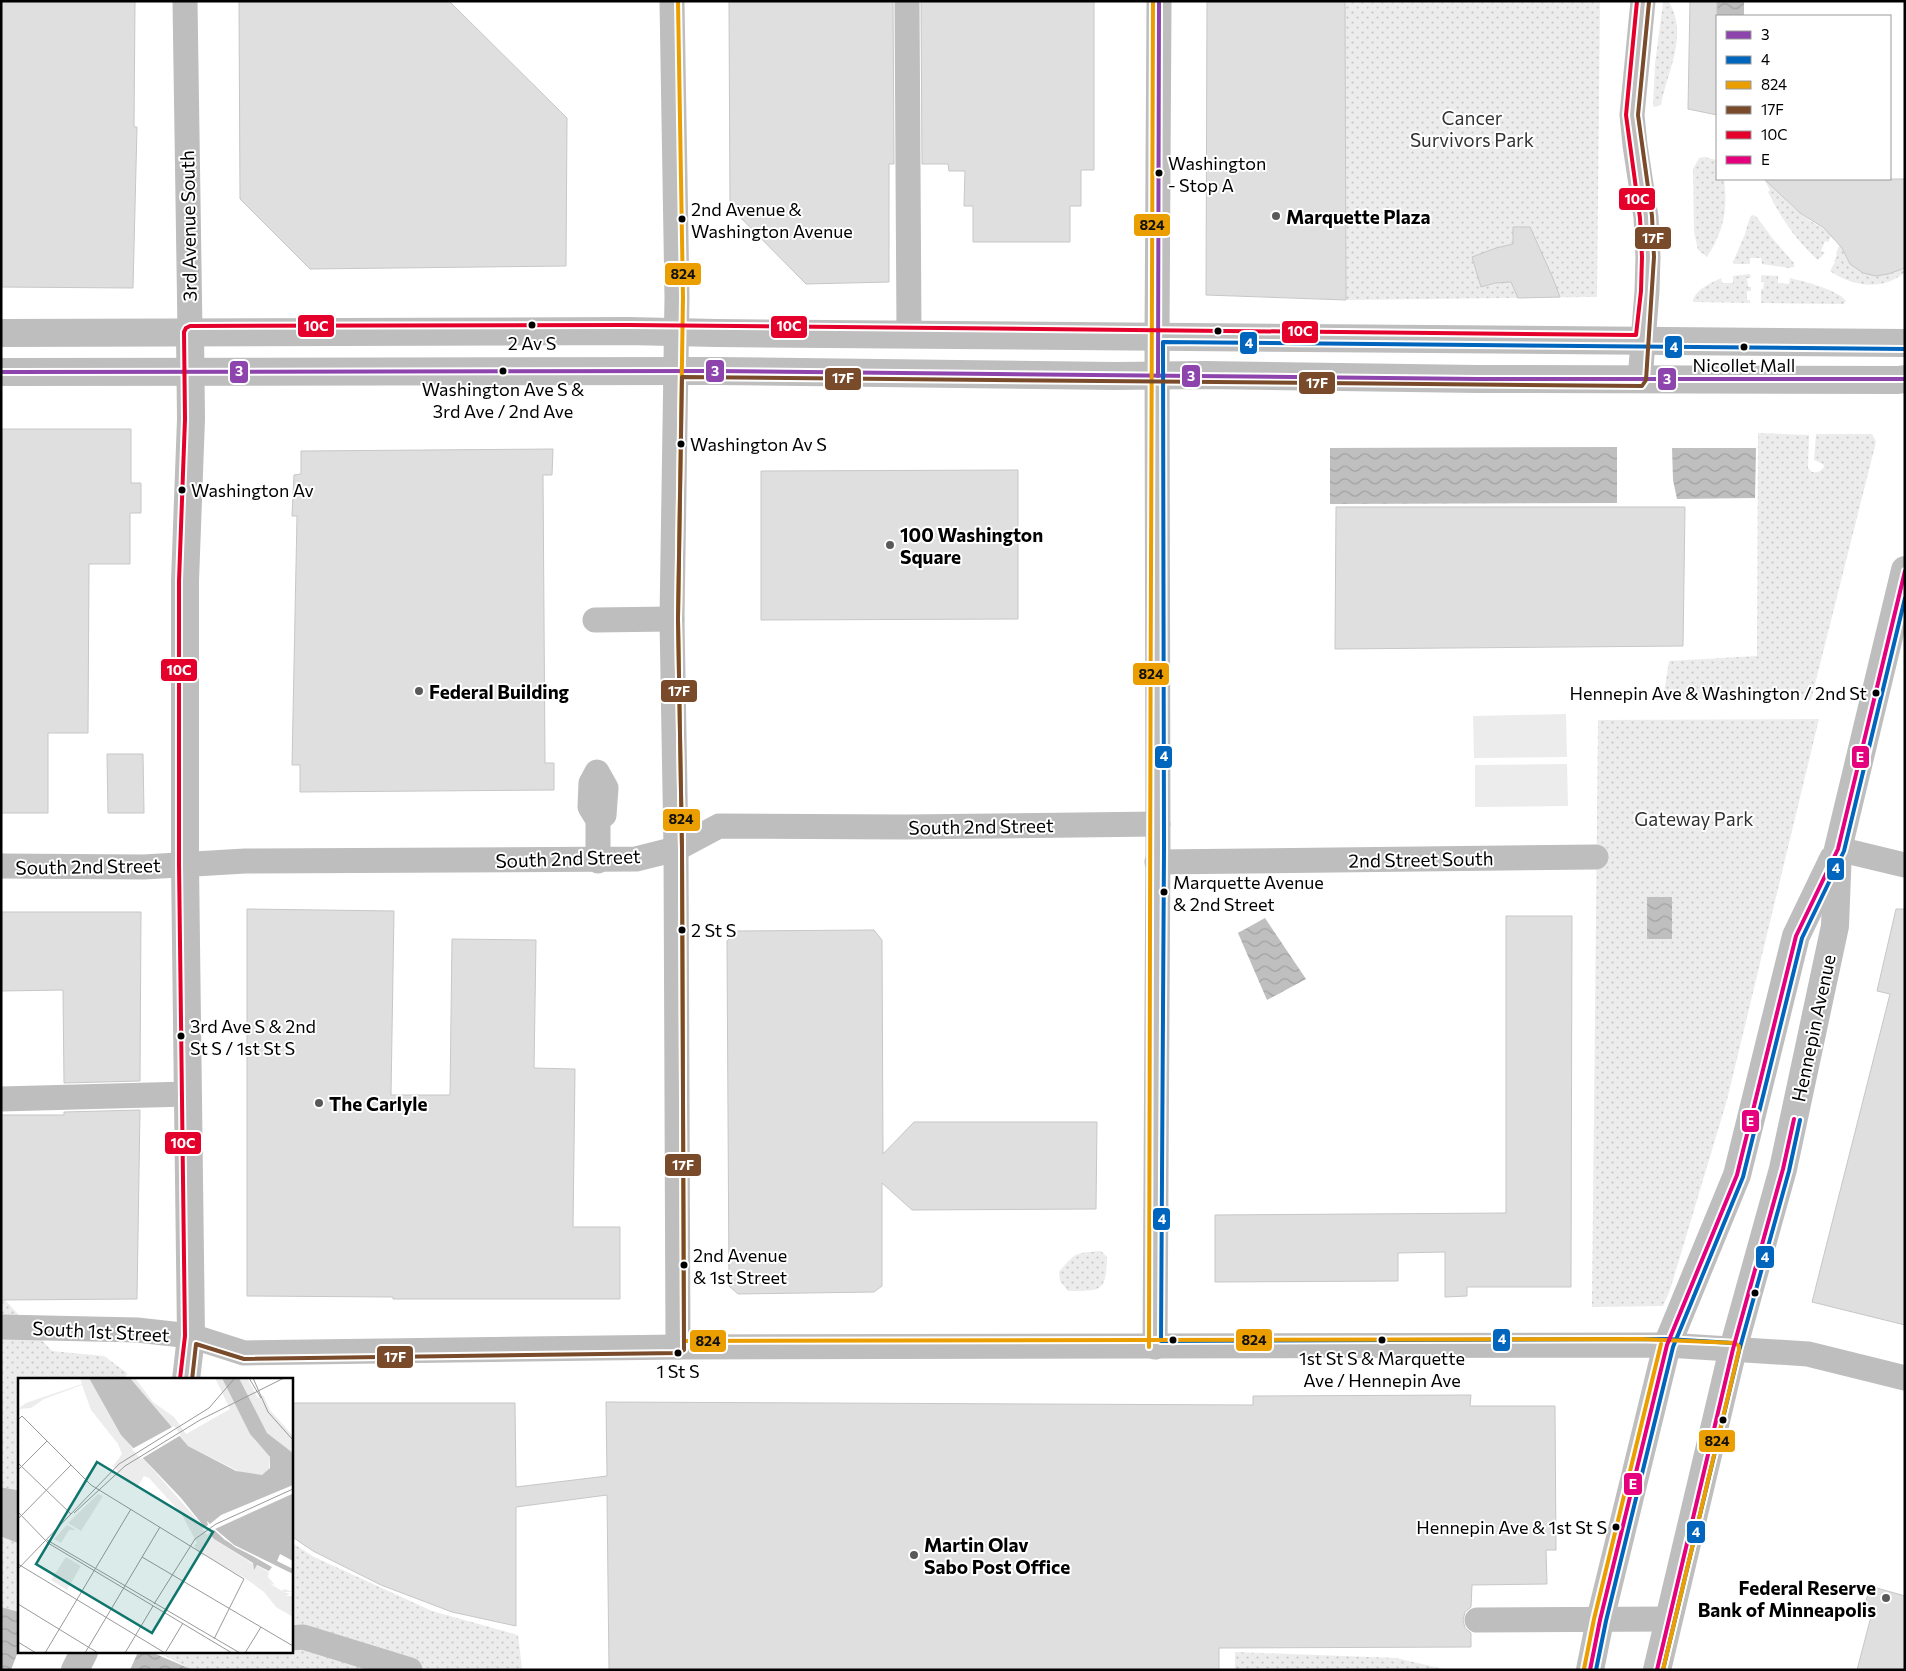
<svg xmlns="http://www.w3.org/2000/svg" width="1906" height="1671" font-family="Commissioner,sans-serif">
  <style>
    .green { fill: url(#green-dots) }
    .pitch { fill: #ececec }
    .water { fill: url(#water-waves) }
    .pier { fill: #fff }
    .building { fill: #dfdfdf; stroke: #c7c7c7 }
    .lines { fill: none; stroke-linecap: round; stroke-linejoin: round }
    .minor { stroke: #bebebe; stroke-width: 25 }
    .major { stroke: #bebebe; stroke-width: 28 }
    .bus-1-casing { stroke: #fff; stroke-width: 8 }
    .bus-2-casing { stroke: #fff; stroke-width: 8 }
    .bus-3-casing { stroke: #fff; stroke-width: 8 }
    .bus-4-casing { stroke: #fff; stroke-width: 8 }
    .bus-5-casing { stroke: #fff; stroke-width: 8 }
    .bus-6-casing { stroke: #fff; stroke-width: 8 }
    .bus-1 { stroke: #8e44ad; stroke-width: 4 }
    .bus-2 { stroke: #0065bd; stroke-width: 4 }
    .bus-3 { stroke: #eb9e00; stroke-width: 4 }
    .bus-4 { stroke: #7a4b2a; stroke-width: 4 }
    .bus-5 { stroke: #e4002b; stroke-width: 4 }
    .bus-6 { stroke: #e5007d; stroke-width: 4 }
    .bus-dot { fill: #000; stroke: #fff; stroke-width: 2 }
    .poi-dot { fill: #595959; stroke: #fff; stroke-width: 2 }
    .labels { text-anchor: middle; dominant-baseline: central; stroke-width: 4; stroke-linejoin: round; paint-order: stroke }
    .bus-label { font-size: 18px; fill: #000; stroke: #fff; text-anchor: start }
    .park-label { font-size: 19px; fill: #333; stroke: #fff }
    .poi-label { font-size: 19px; font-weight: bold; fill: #000; stroke: #fff; text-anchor: start }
    .street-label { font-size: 19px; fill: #000; stroke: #fff }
    .inset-road { fill: none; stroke: #999; stroke-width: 1 }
    .view { fill: #0f766e; fill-opacity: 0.15; stroke: #0f766e; stroke-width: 2.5 }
    .inset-edge { fill: none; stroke: #000; stroke-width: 2.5 }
    .line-badge { stroke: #fff; stroke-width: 2 }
    .badge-label { font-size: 14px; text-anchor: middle; font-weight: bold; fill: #fff }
    .pale-badge-label { font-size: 14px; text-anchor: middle; font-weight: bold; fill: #111 }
  </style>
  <defs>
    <pattern id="green-dots" width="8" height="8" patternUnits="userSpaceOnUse" patternTransform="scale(1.25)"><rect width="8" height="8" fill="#ececec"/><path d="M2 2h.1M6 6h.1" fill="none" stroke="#c9c9c9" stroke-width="1.8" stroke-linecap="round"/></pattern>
    <pattern id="water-waves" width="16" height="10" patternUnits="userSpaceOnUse" patternTransform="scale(1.25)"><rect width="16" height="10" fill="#bfbfbf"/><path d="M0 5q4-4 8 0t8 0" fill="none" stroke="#a2a2a2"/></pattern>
  </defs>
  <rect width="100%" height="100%" fill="#fff"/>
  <g class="green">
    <polygon points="1345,1 1600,1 1597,297 1346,300"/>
    <path d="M1665 1 1669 2C1689 36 1667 71 1661 105L1655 107 1653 106 1655 64 1663 3Z"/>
    <path d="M1704 157 1717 160V179H1724C1728 209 1724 231 1707 257L1698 250 1694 232 1693 169 1699 158Z"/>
    <path d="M1764 179H1768C1785 202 1806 222 1833 233L1828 242 1825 241 1821 251 1825 253 1818 260C1796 241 1781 218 1768 192L1770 190Z"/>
    <polygon points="1752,215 1756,216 1773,239 1794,263 1794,267 1789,268 1762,264 1761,258 1750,258 1750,264 1734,264 1733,262 1745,234 1750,217"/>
    <path d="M1842 240 1898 269 1905 270V272C1883 291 1853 287 1830 271L1835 262 1834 261 1837 255 1836 253Z"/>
    <path d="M1750 274 1751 278H1747L1748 287H1751V291H1747V300H1750V303L1693 302C1694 290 1711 283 1721 278L1722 283H1733V276Z"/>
    <path d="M1761 275 1778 276V283L1789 284 1790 278C1805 282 1837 289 1846 301L1843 304 1761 303V289H1763L1764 282H1761Z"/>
    <path d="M1758 433 1809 435 1808 468 1812 472C1817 473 1820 472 1824 467L1823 464 1814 460 1816 434H1872L1876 442 1811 700 1663 699 1669 661 1757 656Z"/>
    <polygon points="1819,719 1727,1100 1670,1290 1663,1306 1592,1307 1598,720"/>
    <path d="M1101 1251 1107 1257C1106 1292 1102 1291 1068 1291L1060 1281 1059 1272C1076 1252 1075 1253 1101 1251Z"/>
    <polygon points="1,1300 5,1300 52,1351 104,1356 127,1373 125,1380 19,1380 19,1612 1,1607"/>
    <polygon points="291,1542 314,1557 432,1611 518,1635 522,1669 525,1670 193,1670 157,1652 291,1652"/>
    <polygon points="1235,1652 1396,1658 1448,1670 1235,1670"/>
  </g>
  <g class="pitch">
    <polygon points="1566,714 1567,757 1474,758 1473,716"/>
    <polygon points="1567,764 1568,806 1475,807 1475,765"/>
  </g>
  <g class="water">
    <polygon points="1716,1 1744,2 1744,16 1717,16 1717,19 1712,19"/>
    <polygon points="1617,447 1617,503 1330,504 1330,448"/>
    <polygon points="1672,448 1756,448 1755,498 1677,499 1673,480"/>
    <rect x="1647" y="897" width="25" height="42"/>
    <polygon points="1265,918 1306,979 1267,1000 1238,933"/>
    <polygon points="1,1607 19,1612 19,1652 151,1652 193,1670 1,1670"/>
  </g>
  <polygon class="pier" points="19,1649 19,1652 138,1652 130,1670 11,1670"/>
  <g class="building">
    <polygon points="1,1 135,1 134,127 137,127 133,288 1,287"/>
    <polygon points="239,1 449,1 567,118 566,266 310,269 240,199"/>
    <polygon points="729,1 893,1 894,164 889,164 889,282 806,284 730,207"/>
    <polygon points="921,1 1094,1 1094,170 1081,170 1081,206 1070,206 1070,242 973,242 973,206 964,206 965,171 949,171 948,164 922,164"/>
    <polygon points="1207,1 1345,1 1346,300 1206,295"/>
    <polygon points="1690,1 1717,1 1717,115 1688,109"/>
    <polygon points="1764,179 1905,179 1905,268 1888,274 1876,276 1863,273 1850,264 1842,248 1824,228 1800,213"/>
    <polygon points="1513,227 1530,227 1552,276 1560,297 1518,298 1511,282 1495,283 1481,287 1472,257 1496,248 1513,244"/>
    <polygon points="1,429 131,429 131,483 141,483 141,513 130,513 130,564 89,564 88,733 48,733 48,813 1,813"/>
    <polygon points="553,449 552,475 543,475 545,763 554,763 554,790 300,792 300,765 292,765 297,516 292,516 294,475 301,474 301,451"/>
    <polygon points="1018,470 1018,619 761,620 761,471"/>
    <polygon points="1336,507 1685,507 1683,646 1335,649"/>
    <polygon points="107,754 143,754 144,813 108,813"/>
    <polygon points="247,909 394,911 391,1095 450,1095 452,939 536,940 534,1068 575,1069 573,1227 620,1227 620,1299 393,1299 393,1297 247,1296"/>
    <polygon points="1896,909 1905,909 1905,1325 1812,1302 1890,994 1877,991"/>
    <polygon points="1,912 141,912 140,1081 64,1083 63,990 1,991"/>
    <polygon points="1506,916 1572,916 1571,1287 1467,1287 1467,1296 1445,1297 1445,1252 1398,1253 1398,1281 1215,1282 1215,1215 1506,1213"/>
    <polygon points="874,930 882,940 883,1154 914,1122 1097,1122 1096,1209 912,1210 882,1183 882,1286 874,1292 738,1294 729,1286 727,941 737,931"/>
    <polygon points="140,1110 137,1299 1,1300 1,1115 64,1115 64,1112"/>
    <polygon points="1471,1395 1470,1406 1555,1406 1556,1550 1546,1550 1547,1584 1472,1585 1471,1607 1465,1612 1463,1620 1465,1628 1471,1633 1471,1647 1219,1648 1219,1670 609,1670 607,1495 516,1507 516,1626 452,1612 381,1585 313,1551 291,1536 291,1403 515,1403 516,1487 607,1476 606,1402 1253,1405 1253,1396"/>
    <polygon points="1870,1586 1905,1596 1905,1670 1857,1670 1873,1609 1865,1605"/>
  </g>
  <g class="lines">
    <g class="minor">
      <polyline points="185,1 190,332"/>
      <polyline points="672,1 677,297 672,619 676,849 678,1347"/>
      <polyline points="907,1 909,334"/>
      <polyline points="1640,380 1647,291 1648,257 1646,217 1635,145 1632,115 1643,1"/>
      <polyline points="595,620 672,619"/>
      <polyline points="1838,849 1905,865"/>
      <polyline points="598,861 598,820 590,807 591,783 597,772 606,788 604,815 598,820"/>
      <polyline points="1157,862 1596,857"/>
      <polyline points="1,866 144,867 245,861 636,859 676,849 719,826 904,827 1158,824"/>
      <polyline points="1,1099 188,1094"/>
      <polyline points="1,1327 137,1330 191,1336 244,1353 678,1347 1667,1345 1808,1354 1905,1378"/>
      <polyline points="1155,1347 1158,848 1157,336 1159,1"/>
      <polyline points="1,1500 19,1503"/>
      <polyline points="1,1523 19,1530"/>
      <polyline points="1477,1620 1670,1619"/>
      <polyline points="291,1638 303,1637 410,1670"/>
    </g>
    <g class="major">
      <polyline points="1,333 628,331 716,333 1905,343"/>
      <polyline points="1,372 716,371 1115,376 1204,375 1478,379 1898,380 1905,379"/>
      <polyline points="186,1380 191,1336 185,864 185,581 191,419 190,332"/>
      <polyline points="75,1670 84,1652"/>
      <polyline points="1590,1670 1600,1620 1667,1345 1737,1175 1796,936 1833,859"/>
      <polyline points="1657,1670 1733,1349 1783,1169 1835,926 1838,849 1905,570"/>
    </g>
    <g class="bus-1-casing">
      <g id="bus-1">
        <polyline points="1,372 716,371 1478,379 1905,379"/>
        <polyline points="1158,376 1159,1"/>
      </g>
    </g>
    <g class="bus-2-casing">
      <g id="bus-2">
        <polyline points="1733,1343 1667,1339 1161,1341 1164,848 1163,342 1905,349"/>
        <polyline points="1596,1670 1606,1621 1673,1347 1743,1177 1802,938 1844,851 1905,598"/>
        <polyline points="1663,1670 1739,1351 1789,1171 1800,1120"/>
      </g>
    </g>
    <g class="bus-3-casing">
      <g id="bus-3">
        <polyline points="678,1 683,297 678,619 682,849 684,1341 1640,1339 1735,1343 1739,1346 1739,1350 1663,1670"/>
        <path d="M1149 1347C1151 898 1150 450 1153 1"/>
        <polyline points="1584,1669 1594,1619 1661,1344"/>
      </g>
    </g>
    <g class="bus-4-casing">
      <polyline id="bus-4" points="192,1380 196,1344 244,1359 678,1353 684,1350 682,849 678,619 682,377 1642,386 1646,380 1654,257 1652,216 1638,115 1649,2"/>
    </g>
    <g class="bus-5-casing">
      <polyline id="bus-5" points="180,1379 185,1336 179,864 179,581 185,419 184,332 186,328 190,326 628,325 1636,335 1641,291 1642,257 1640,218 1626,115 1637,1"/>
    </g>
    <g class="bus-6-casing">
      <g id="bus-6">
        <polyline points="1590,1670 1600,1620 1667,1345 1737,1175 1796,936 1838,849 1905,571"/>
        <polyline points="1657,1670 1733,1349 1783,1169 1794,1119"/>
      </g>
    </g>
    <use href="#bus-1" class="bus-1"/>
    <use href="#bus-2" class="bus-2"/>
    <use href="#bus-3" class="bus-3"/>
    <use href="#bus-4" class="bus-4"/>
    <use href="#bus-5" class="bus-5"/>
    <use href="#bus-6" class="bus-6"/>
  </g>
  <g class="bus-dot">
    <circle cx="1159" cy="173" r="4.5"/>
    <circle cx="682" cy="219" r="4.5"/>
    <circle cx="532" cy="325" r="4.5"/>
    <circle cx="1218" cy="331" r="4.5"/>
    <circle cx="1744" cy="347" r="4.5"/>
    <circle cx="503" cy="371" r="4.5"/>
    <circle cx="681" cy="444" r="4.5"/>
    <circle cx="182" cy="490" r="4.5"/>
    <circle cx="1876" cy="693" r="4.5"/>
    <circle cx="1164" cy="892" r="4.5"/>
    <circle cx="682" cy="930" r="4.5"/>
    <circle cx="181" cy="1036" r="4.5"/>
    <circle cx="684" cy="1265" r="4.5"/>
    <circle cx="1755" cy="1293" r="4.5"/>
    <circle cx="1173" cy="1340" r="4.5"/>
    <circle cx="1382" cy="1340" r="4.5"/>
    <circle cx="678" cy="1353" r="4.5"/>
    <circle cx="1723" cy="1420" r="4.5"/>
    <circle cx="1616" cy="1527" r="4.5"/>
  </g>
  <g class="poi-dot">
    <circle cx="1276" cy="216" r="5"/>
    <circle cx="890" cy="545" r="5"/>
    <circle cx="419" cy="691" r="5"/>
    <circle cx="319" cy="1103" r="5"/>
    <circle cx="914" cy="1555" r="5"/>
    <circle cx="1886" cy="1598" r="5"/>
  </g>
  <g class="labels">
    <g class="bus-label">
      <text x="1168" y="163">Washington<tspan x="1168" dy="22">- Stop A</tspan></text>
      <text x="691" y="209">2nd Avenue &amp;<tspan x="691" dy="22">Washington Avenue</tspan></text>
      <text x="532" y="343" text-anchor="middle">2 Av S</text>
      <text x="1744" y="365" text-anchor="middle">Nicollet Mall</text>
      <text x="503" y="389" text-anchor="middle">Washington Ave S &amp;<tspan x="503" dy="22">3rd Ave / 2nd Ave</tspan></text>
      <text x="690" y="444">Washington Av S</text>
      <text x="191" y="490">Washington Av</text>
      <text x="1867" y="693" text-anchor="end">Hennepin Ave &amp; Washington / 2nd St</text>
      <text x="1173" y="882">Marquette Avenue<tspan x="1173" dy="22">&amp; 2nd Street</tspan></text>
      <text x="691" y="930">2 St S</text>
      <text x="190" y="1026">3rd Ave S &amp; 2nd<tspan x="190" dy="22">St S / 1st St S</tspan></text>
      <text x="693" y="1255">2nd Avenue<tspan x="693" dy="22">&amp; 1st Street</tspan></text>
      <text x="1382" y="1358" text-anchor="middle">1st St S &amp; Marquette<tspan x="1382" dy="22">Ave / Hennepin Ave</tspan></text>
      <text x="678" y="1371" text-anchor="middle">1 St S</text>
      <text x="1607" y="1527" text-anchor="end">Hennepin Ave &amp; 1st St S</text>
    </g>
    <g class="park-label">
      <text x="1472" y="117">Cancer<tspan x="1472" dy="22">Survivors Park</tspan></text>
      <text x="1694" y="818">Gateway Park</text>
    </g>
    <g class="poi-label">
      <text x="1286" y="216">Marquette Plaza</text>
      <text x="900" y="534">100 Washington<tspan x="900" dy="22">Square</tspan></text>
      <text x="429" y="691">Federal Building</text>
      <text x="329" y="1103">The Carlyle</text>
      <text x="924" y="1544">Martin Olav<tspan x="924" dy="22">Sabo Post Office</tspan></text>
      <text x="1876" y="1587" text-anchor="end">Federal Reserve<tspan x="1876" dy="22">Bank of Minneapolis</tspan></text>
    </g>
    <g class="street-label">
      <text transform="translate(188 226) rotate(-91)">3rd Avenue South</text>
      <text transform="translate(981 826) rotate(-1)">South 2nd Street</text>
      <text transform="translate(568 858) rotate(-2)">South 2nd Street</text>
      <text transform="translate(1421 859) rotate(-1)">2nd Street South</text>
      <text transform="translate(88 866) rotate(-1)">South 2nd Street</text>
      <text transform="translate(1813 1028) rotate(-78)">Hennepin Avenue</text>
      <text transform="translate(101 1331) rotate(3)">South 1st Street</text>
    </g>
  </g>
  <g transform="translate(18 1378)">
    <rect width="275" height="275" fill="#fff"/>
    <path d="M62 0H71L104 56 196 161 235 186V189L240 188 251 194 250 199 257 207 251 205 264 213 266 211 275 214H266L272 216 267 218H275V239L258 229 246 214 227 200 185 176V179L181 176 176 167 179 165 163 135 131 100 126 98 119 110 103 97 95 88 104 76 100 66 73 32 64 7 26 21 13 30 0 31 8 25 64 6ZM112 0H117L135 24 156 39 168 56 212 31 197 0H205L232 56 252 79 251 92 244 97 226 96 170 68ZM221 0H229L240 20 245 17 252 32 275 58V75L249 55ZM80 116 85 118 63 153 50 145ZM49 147 58 152H51L43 165 36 161ZM48 179 63 188 49 212 33 202Z" fill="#ececec"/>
    <path d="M71 0H112L170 68 218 93 244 97 252 90V79L232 56 204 0H221L249 55 275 75V183L262 176 259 183 275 191V196L216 167 188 144 207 162 254 189 251 193 239 187 236 192 235 185 196 161 163 120 103 57Z" fill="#bfbfbf"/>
    <path d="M156 48 163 57 123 81 114 71ZM275 107 274 116 197 151 216 167 255 188 217 169 196 152 189 157 184 151 190 147 189 143 192 146 203 137Z" fill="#fff"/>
    <path class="inset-road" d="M231 0 243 20M235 0 250 34 275 62M0 42 4 38 73 107 226 201 196 261M0 85 53 136M0 92 29 63M0 134 30 165 214 275M56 135 107 88 182 42 266 0M0 141 53 87M29 162 222 275M124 179 275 268M0 186 147 275M0 191 101 86 191 30 217 0M0 226 80 275M136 226 177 161 198 146 275 111M0 264 18 275M27 275 113 131M67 275 142 149M107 275 135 228M147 275 165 245M227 275 243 249"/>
    <path class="view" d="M79 84 195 154 134 255 18 186Z"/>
    <rect width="275" height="275" class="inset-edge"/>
  </g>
  <g class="line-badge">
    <rect x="1618" y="187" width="38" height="24" rx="5" fill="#e4002b"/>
    <rect x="1133" y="213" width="38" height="24" rx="5" fill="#eb9e00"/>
    <rect x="1634" y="226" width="38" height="24" rx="5" fill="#7a4b2a"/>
    <rect x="664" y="262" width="38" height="24" rx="5" fill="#eb9e00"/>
    <rect x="297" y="314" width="38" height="24" rx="5" fill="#e4002b"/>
    <rect x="770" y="315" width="38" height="24" rx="5" fill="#e4002b"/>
    <rect x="1281" y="320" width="38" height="24" rx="5" fill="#e4002b"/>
    <rect x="1239" y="331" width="19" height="24" rx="5" fill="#0065bd"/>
    <rect x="1664" y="335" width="19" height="24" rx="5" fill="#0065bd"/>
    <rect x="705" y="359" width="20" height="24" rx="5" fill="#8e44ad"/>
    <rect x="229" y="360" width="20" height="24" rx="5" fill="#8e44ad"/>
    <rect x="1181" y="364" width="20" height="24" rx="5" fill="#8e44ad"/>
    <rect x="824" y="367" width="38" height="24" rx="5" fill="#7a4b2a"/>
    <rect x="1657" y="367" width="20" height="24" rx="5" fill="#8e44ad"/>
    <rect x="1298" y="371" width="38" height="24" rx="5" fill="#7a4b2a"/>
    <rect x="160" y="658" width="38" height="24" rx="5" fill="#e4002b"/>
    <rect x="1132" y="662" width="38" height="24" rx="5" fill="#eb9e00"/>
    <rect x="660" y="679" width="38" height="24" rx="5" fill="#7a4b2a"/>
    <rect x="1154" y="745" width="19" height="24" rx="5" fill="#0065bd"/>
    <rect x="1851" y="745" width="19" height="24" rx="5" fill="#e5007d"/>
    <rect x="662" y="808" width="39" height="24" rx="5" fill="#eb9e00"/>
    <rect x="1826" y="857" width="19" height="24" rx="5" fill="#0065bd"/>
    <rect x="1741" y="1109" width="19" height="24" rx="5" fill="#e5007d"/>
    <rect x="164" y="1131" width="38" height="24" rx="5" fill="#e4002b"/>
    <rect x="664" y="1153" width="38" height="24" rx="5" fill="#7a4b2a"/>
    <rect x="1152" y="1207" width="19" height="24" rx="5" fill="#0065bd"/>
    <rect x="1755" y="1245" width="20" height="24" rx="5" fill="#0065bd"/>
    <rect x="1492" y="1328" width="19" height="24" rx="5" fill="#0065bd"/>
    <rect x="1235" y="1328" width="38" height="24" rx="5" fill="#eb9e00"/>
    <rect x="689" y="1329" width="38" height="24" rx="5" fill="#eb9e00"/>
    <rect x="376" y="1345" width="38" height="24" rx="5" fill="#7a4b2a"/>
    <rect x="1698" y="1429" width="38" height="24" rx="5" fill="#eb9e00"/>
    <rect x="1623" y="1472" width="20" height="24" rx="5" fill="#e5007d"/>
    <rect x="1686" y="1520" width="20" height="24" rx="5" fill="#0065bd"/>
  </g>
  <g class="badge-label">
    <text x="1637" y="204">10C</text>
    <text x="1653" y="243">17F</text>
    <text x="316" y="331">10C</text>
    <text x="789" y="331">10C</text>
    <text x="1300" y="336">10C</text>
    <text x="1249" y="348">4</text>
    <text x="1674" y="352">4</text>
    <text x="715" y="376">3</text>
    <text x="239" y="376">3</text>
    <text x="1191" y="381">3</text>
    <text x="843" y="383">17F</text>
    <text x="1667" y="384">3</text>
    <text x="1317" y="388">17F</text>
    <text x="179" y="675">10C</text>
    <text x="679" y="696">17F</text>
    <text x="1164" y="761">4</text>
    <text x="1860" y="762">E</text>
    <text x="1836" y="873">4</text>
    <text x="1750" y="1126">E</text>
    <text x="183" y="1148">10C</text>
    <text x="683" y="1170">17F</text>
    <text x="1162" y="1224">4</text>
    <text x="1765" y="1262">4</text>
    <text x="1502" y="1344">4</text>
    <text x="395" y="1362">17F</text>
    <text x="1633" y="1489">E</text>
    <text x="1696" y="1537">4</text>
  </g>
  <g class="pale-badge-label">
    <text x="1152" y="230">824</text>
    <text x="683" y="279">824</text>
    <text x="1151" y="679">824</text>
    <text x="681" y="824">824</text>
    <text x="1254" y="1345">824</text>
    <text x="708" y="1346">824</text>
    <text x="1717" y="1446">824</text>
  </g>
  <rect width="1906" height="1671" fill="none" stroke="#000000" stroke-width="5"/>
  <rect x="1716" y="15" width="175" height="165" fill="#ffffff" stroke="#999999"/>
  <rect x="1726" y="31" width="25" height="8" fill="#8e44ad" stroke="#999999"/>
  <text x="1761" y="40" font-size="15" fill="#000000">3</text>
  <rect x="1726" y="56" width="25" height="8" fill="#0065bd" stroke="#999999"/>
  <text x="1761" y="65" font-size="15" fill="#000000">4</text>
  <rect x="1726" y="81" width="25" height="8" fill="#eb9e00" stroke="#999999"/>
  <text x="1761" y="90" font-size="15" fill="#000000">824</text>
  <rect x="1726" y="106" width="25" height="8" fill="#7a4b2a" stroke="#999999"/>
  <text x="1761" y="115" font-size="15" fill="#000000">17F</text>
  <rect x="1726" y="131" width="25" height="8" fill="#e4002b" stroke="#999999"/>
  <text x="1761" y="140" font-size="15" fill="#000000">10C</text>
  <rect x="1726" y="156" width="25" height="8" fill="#e5007d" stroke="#999999"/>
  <text x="1761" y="165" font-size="15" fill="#000000">E</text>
</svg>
